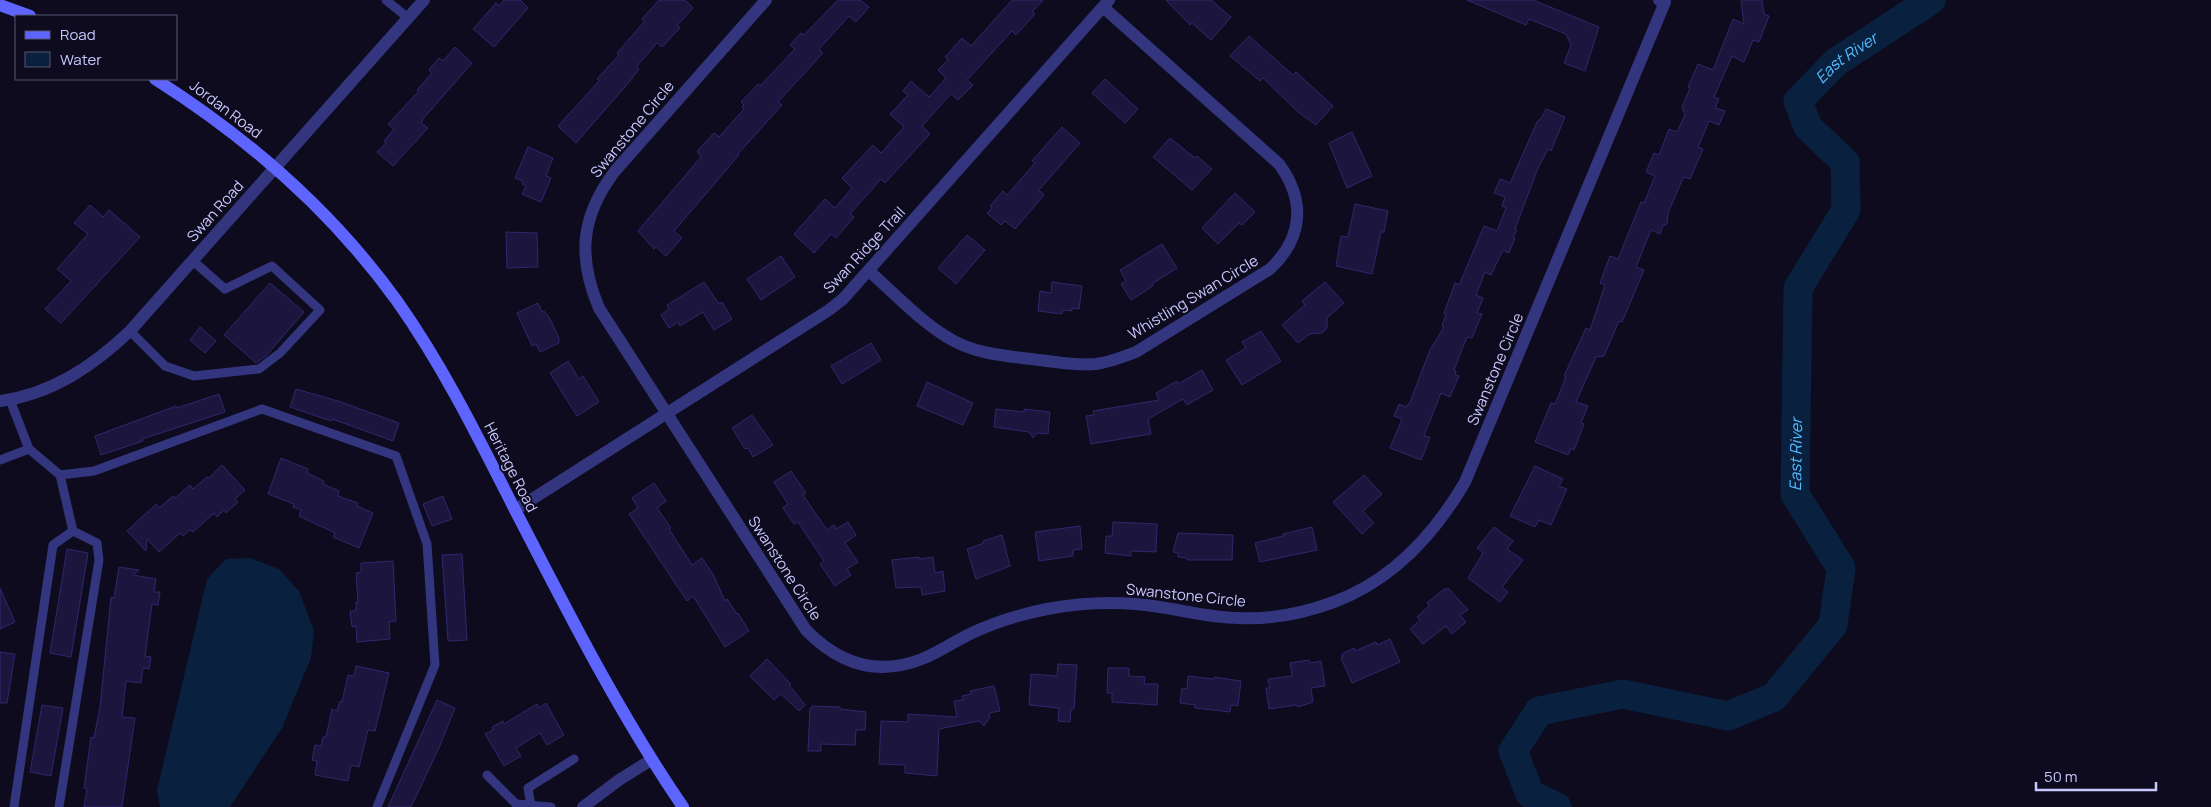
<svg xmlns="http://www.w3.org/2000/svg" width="2211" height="807" font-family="Manrope,sans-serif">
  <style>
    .water { fill: #09203e }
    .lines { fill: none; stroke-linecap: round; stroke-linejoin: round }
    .river { stroke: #09203e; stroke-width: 29 }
    .building { fill: #1c163f; stroke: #30276c }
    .service { stroke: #33367e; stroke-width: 9 }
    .minor { stroke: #33367e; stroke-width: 12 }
    .secondary { stroke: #5e65ff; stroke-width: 12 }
    .labels { text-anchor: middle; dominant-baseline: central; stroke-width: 4; stroke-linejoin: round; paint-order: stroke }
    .street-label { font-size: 15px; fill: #cac7ff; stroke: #0d0b1d }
    .water-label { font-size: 16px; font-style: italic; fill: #55bcff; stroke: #0d0b1d }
  </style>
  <rect width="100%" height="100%" fill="#0d0b1d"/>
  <polygon class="water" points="250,558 279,569 299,591 314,631 311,658 282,728 230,807 160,807 157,790 207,579 226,559"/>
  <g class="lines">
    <path class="river" id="s1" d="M1557 807 1530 794 1513 751 1539 711 1623 694 1728 716 1774 697 1833 625 1841 568 1795 494 1798 288 1846 210 1845 162 1808 127 1798 101 1836 62 1931 0"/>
  </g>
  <g class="building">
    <polygon points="504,0 520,0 528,8 494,47 473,29 496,3 499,6"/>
    <polygon points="659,0 685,0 693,8 677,26 680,28 662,47 657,43 637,66 639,69 630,81 576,143 558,126 599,81 597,79 619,55 617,53 644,22 642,19"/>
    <polygon points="838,0 860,0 869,7 856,22 849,16 819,49 823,53 778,102 782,105 738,154 739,155 674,231 682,238 666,256 656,247 654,249 638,231 701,157 697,151 714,133 719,137 744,109 742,107 744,105 741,102 758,84 760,86 795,49 790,45 801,33 804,35"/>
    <polygon points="1012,0 1043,0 1032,12 1035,14 1016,35 1012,31 967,80 973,85 958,100 951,94 922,126 930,134 917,148 885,183 881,179 850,214 854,217 836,238 831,234 814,253 794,234 825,199 835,208 852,188 842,178 873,145 881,153 904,127 890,114 908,95 903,91 911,81 929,97 946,78 938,70 948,60 945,57 962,38 971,46"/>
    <polygon points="1166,0 1211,0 1231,17 1211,40 1192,23 1190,25"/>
    <polygon points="1467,0 1533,0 1599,27 1585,71 1564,63 1571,45 1566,34 1529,19 1526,25"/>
    <polygon points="1741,0 1762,0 1764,14 1769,16 1759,42 1753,40 1744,62 1732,56 1714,97 1719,99 1715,108 1725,111 1719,125 1709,121 1698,147 1703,149 1690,179 1684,177 1680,185 1668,213 1667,224 1663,226 1660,234 1651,230 1636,267 1644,270 1622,322 1619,321 1604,356 1596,357 1576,402 1588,406 1581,423 1584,424 1574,450 1571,448 1568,455 1535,442 1551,403 1555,404 1566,377 1564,376 1586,328 1590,330 1605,285 1600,283 1610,256 1618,259 1641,202 1644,203 1655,176 1646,172 1654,153 1659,155 1669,129 1677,132 1685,115 1682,107 1690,88 1688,87 1698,64 1713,70 1733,19 1744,24"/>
    <polygon points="1249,36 1293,75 1296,72 1333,106 1316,125 1298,112 1263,78 1260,81 1230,56"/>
    <polygon points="455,47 472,63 423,119 421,123 428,128 393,166 377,152 386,143 384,141 394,129 388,124 419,91 417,90 432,73 429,70 439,58 443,61"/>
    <polygon points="1105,79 1138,109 1125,123 1092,93"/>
    <polygon points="1546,109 1565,117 1551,151 1548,149 1538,168 1515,229 1517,230 1513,237 1515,238 1509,253 1503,250 1491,275 1485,272 1476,295 1483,298 1477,313 1482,314 1472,338 1467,337 1454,370 1456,371 1455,375 1459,376 1450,397 1441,393 1424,436 1430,437 1424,453 1421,460 1390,448 1402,419 1394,416 1399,404 1406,407 1410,402 1430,350 1444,327 1442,326 1446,314 1444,313 1455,283 1459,285 1484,226 1497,231 1506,208 1502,206 1505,197 1494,193 1500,179 1510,183 1537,122 1542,117"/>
    <polygon points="1062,127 1080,143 1039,190 1044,195 1015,229 1005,221 1001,225 987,213 992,208 990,206 1003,191 1007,195 1035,163 1032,161"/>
    <polygon points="1352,132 1372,176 1347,188 1329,143"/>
    <polygon points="1170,138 1195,158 1197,156 1212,169 1192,190 1153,157"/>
    <polygon points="528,147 553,158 546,176 551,178 541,202 522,194 526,186 522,184 523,181 515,178"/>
    <polygon points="1235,193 1255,212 1242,225 1239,223 1218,244 1202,228"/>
    <polygon points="1355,204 1388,211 1384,232 1381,232 1372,274 1336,266 1341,236 1348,237"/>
    <polygon points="90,205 103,217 109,210 140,237 61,323 45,309 71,281 57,269 88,234 74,223"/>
    <polygon points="506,232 537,233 538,267 507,268"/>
    <polygon points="967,235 985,250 956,284 938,268"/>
    <polygon points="1162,244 1177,268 1152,284 1153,286 1131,300 1121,284 1126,281 1120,270"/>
    <polygon points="781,256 795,277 761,300 747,279"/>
    <polygon points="704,282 719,304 722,302 732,319 714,330 703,312 680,326 678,322 669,328 661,315 669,309 667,305"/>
    <polygon points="1052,282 1082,286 1079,309 1072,308 1072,311 1063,310 1062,314 1038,311 1040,291 1051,293"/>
    <polygon points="1325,282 1344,303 1327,318 1327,328 1322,333 1310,334 1298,343 1282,325 1305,305 1302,301"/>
    <polygon points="270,283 304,312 266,356 256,363 224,335"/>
    <polygon points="538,303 542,312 544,311 549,317 559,338 559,343 540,352 536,344 532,346 517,313"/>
    <polygon points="200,327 216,341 205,353 190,340"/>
    <polygon points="1261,331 1281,361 1242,385 1226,360 1246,348 1242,342"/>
    <polygon points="871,343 881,360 842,384 831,366"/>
    <polygon points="568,361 579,379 583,376 599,402 577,416 550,373"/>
    <polygon points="1202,370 1213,390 1187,405 1183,399 1148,419 1151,434 1091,444 1086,416 1094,415 1093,411 1159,400 1156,393 1177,381 1178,384"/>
    <polygon points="927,382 973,403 963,425 917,406"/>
    <polygon points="296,389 338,401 399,423 393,441 332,419 331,421 290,407"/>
    <polygon points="219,394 225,412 142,439 143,441 101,455 95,436 176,406 177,408"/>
    <polygon points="996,409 1024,412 1024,409 1050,412 1048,434 1037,433 1033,438 1029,432 994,427"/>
    <polygon points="752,415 773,445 753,457 748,448 745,449 732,428"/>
    <polygon points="281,458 308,469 307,473 324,481 323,484 339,491 338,496 358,503 357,506 373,513 359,548 333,537 335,533 299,516 301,510 293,507 294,504 268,494"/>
    <polygon points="222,465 245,490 235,499 238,502 226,513 224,510 217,517 214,513 193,532 190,530 183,536 180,533 159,552 147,539 146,551 127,531 156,504 159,508 173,496 175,498 190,485 193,489 207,477 209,478"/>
    <polygon points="1535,466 1563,479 1559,486 1567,489 1551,525 1539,520 1535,527 1510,516"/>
    <polygon points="791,471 806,493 803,495 827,530 834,525 836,529 848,522 856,535 845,543 858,562 847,569 851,575 835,586 820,564 824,561 798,522 794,524 783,508 788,504 774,482"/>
    <polygon points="1364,475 1382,494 1363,511 1374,523 1362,534 1333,502"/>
    <polygon points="654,483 666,501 657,508 671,528 669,529 692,565 702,558 713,574 725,601 727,599 737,614 738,613 749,631 725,647 693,596 687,601 629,514 638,508 632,498"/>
    <polygon points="443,496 452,519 432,526 423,504"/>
    <polygon points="1113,522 1157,524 1156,552 1131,551 1131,556 1105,553 1106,536 1112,536"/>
    <polygon points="1080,526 1082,549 1073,550 1073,556 1039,561 1035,532"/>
    <polygon points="1312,527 1317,550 1260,562 1255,543 1283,536 1283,534"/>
    <polygon points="1494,527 1513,541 1507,549 1523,560 1502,587 1508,592 1500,602 1468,578 1483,553 1477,548"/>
    <polygon points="1178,533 1233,535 1232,560 1187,560 1187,558 1178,557 1178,553 1173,552"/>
    <polygon points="1002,535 1010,566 976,579 967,549 984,543 983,541"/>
    <polygon points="67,549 88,553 71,657 50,653"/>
    <polygon points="462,554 467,640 448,641 442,555"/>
    <polygon points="919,557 919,559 933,557 935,573 943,571 945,591 922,595 921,587 896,588 892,560"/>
    <polygon points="393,561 396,621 389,622 390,639 357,642 356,626 352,627 350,611 356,611 356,602 358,602 356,573 361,572 361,563"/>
    <polygon points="119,567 139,570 133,575 156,579 154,592 160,592 158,605 152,604 145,656 151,657 149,669 143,668 141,683 126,681 122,717 135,718 122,807 84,807 87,789 84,788 91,737 94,738 100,707 111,597 114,598"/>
    <polygon points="0,588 15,622 0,629"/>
    <polygon points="1444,589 1449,589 1468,610 1460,615 1466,622 1452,634 1446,626 1423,644 1410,629 1420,620 1417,617 1429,606 1427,603"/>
    <polygon points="1390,639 1400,662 1352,683 1341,658 1343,657 1342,654 1354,648 1355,651 1376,642 1377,645"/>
    <polygon points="0,652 15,654 7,703 0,703"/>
    <polygon points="767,659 791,684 789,685 805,705 799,711 781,694 774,700 750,676"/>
    <polygon points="1309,660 1310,663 1321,661 1325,686 1311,688 1313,702 1298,707 1296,705 1269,709 1266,688 1270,688 1268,679 1292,676 1290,663"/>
    <polygon points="1058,664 1077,665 1074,709 1071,709 1070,722 1058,721 1059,708 1029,705 1031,674 1057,676"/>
    <polygon points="356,666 389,673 375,731 368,730 359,767 351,765 348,781 315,775 317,761 312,760 315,745 321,746 323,737 326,737 332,709 337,711 340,701 342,702 348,675 354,676"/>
    <polygon points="1108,668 1129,668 1129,676 1145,677 1144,684 1158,684 1157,705 1112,702 1112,693 1107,693"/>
    <polygon points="1188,676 1214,679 1214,677 1241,681 1238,706 1231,705 1230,712 1195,708 1195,705 1180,703 1182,688 1187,689"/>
    <polygon points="994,686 1000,711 989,713 990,717 984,726 979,721 939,729 937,776 905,773 905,765 879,764 881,721 908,722 908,714 957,717 954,701 963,700 962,696 971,694 970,691"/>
    <polygon points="437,700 455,708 439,748 411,807 388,807"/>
    <polygon points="546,703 564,735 547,745 540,733 516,748 521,756 504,766 485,734 493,730 492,727 503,721 504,724 537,704 539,708"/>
    <polygon points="42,705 63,708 51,776 30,772"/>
    <polygon points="812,706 840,707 840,709 866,712 865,730 856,730 855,745 821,744 821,751 808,751 810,708 812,708"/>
  </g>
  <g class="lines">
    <g class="service">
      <polyline points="386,0 408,18"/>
      <polyline points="130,331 165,366 194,376 259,369 280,353 320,310 272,266 225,289 192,260"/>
      <polyline points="10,400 29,449 60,475 94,471 262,409 396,456 427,544 435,665 377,807"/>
      <polyline points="0,460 29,449"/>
      <polyline points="487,775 516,804 551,807"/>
      <polyline points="531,806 528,788 574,759"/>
      <polyline points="14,807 53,545 73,531"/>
      <polyline points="59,807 99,560 97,543 73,531 60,475"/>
    </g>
    <g class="minor">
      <path d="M766 0 615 171C581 216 577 256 599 308L806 630C838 663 876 677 922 659 939 652 955 641 972 633 995 622 1022 614 1047 609 1084 602 1123 601 1160 607 1186 611 1212 618 1238 618 1271 620 1304 613 1334 602 1393 580 1434 535 1465 482L1665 2 1659 0"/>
      <path d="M869 271C894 293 919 320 947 337 975 355 1008 356 1039 360 1058 362 1077 366 1096 364 1110 362 1123 357 1136 352L1270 269C1303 238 1306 201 1279 164L1103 7"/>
      <path d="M0 401C52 394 93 366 130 331L424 0"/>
      <polyline points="515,510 829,310 843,299 1109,0"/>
      <polyline points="583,807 619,780 651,760"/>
    </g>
    <g class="secondary">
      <polyline points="0,5 30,16"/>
      <path d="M155 79C248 138 332 211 397 301 443 366 478 437 514 508 567 610 618 712 683 807"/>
    </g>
  </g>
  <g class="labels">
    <g class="street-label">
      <text transform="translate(226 109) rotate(37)">Jordan Road</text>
      <text transform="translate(632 129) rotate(-50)">Swanstone Circle</text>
      <text transform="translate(215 211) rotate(-48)">Swan Road</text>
      <text transform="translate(864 250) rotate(-47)">Swan Ridge Trail</text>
      <text transform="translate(1193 297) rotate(-31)">Whistling Swan Circle</text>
      <text transform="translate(1495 369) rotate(-67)">Swanstone Circle</text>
      <text transform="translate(511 467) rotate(63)">Heritage Road</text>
      <text transform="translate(785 568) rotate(57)">Swanstone Circle</text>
      <text transform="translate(1186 595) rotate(6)">Swanstone Circle</text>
    </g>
    <g class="water-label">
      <text stroke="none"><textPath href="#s1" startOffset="1094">East River</textPath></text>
      <text stroke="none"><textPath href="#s1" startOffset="644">East River</textPath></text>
    </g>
  </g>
  <rect x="15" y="15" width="162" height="65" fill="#0d0b1d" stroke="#595677"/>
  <rect x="25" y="31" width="25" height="8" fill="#5e65ff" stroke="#595677"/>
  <text x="60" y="40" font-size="15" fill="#cac7ff">Road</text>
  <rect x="25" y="52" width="25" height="15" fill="#09203e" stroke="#595677"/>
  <text x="60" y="65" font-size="15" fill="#cac7ff">Water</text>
  <path d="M2036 782v8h120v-8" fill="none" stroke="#cac7ff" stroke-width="2.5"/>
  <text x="2044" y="782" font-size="15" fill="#cac7ff" stroke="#0d0b1d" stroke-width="4" paint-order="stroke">50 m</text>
</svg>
